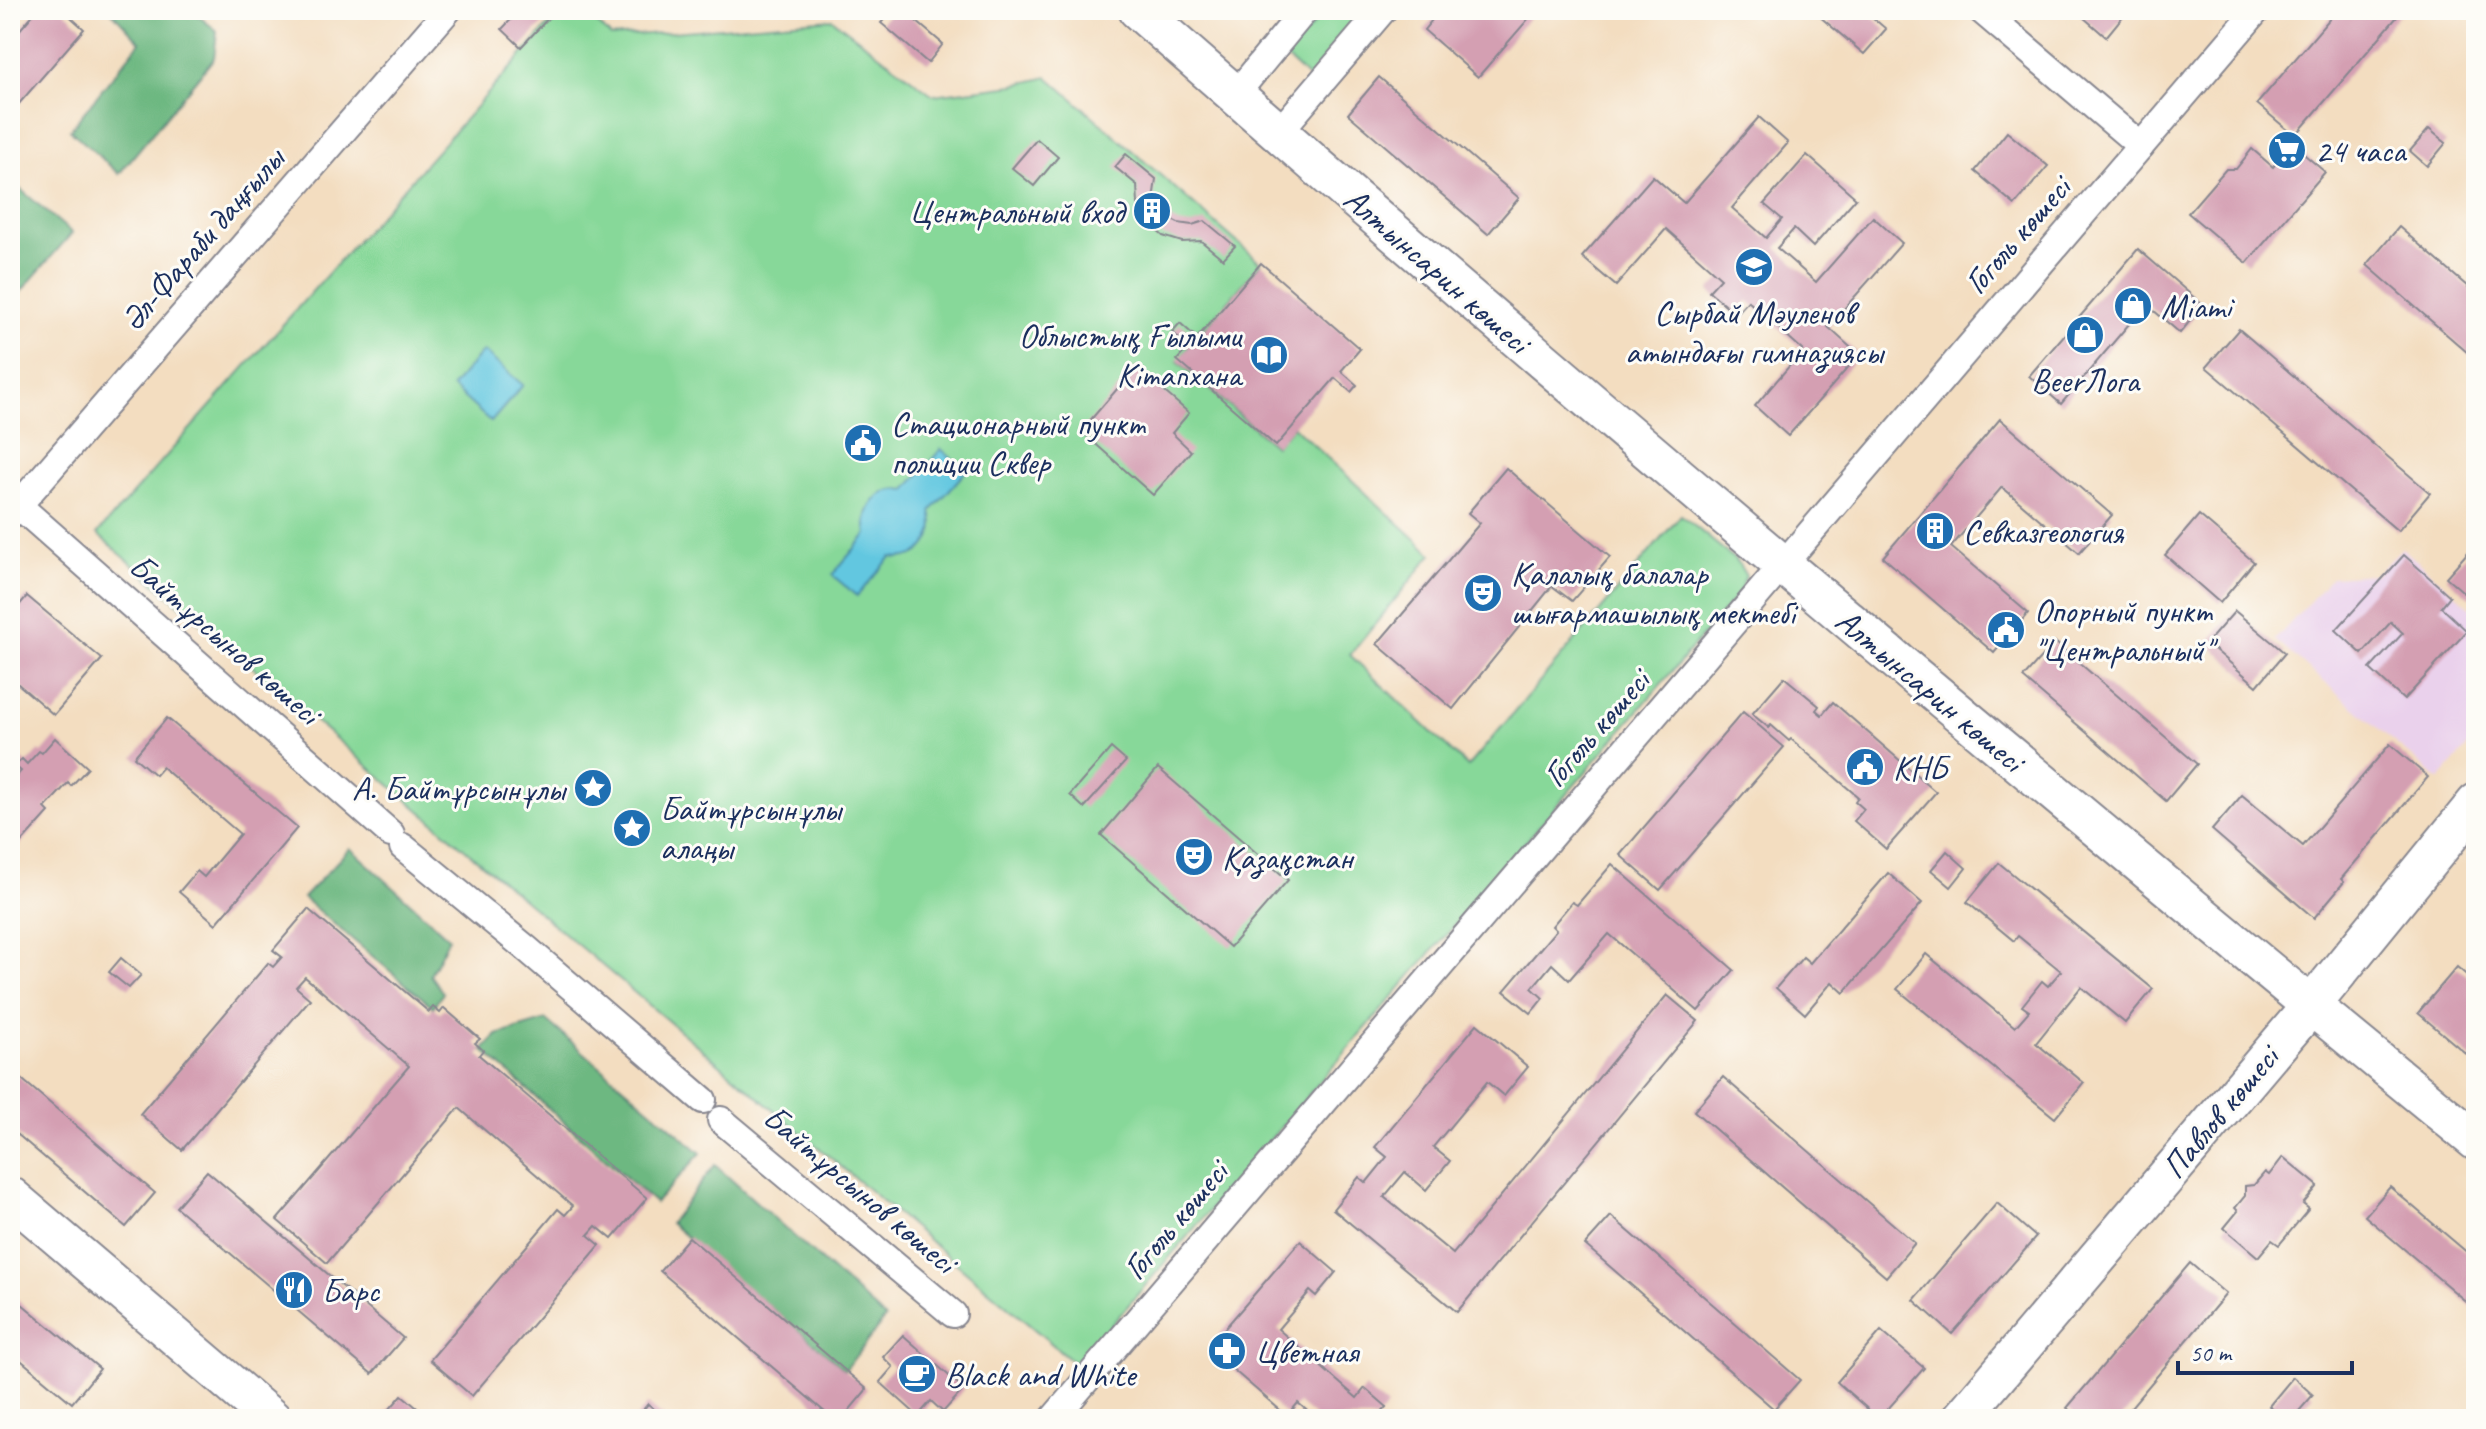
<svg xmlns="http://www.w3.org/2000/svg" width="2486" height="1429" font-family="Caveat,sans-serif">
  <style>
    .built { fill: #ead1ec }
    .green { fill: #87d899; stroke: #51847c; stroke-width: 2 }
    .forest { fill: #6db881; stroke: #447470; stroke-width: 2 }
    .water { fill: #62c7e0; stroke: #3e7b9f; stroke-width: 2 }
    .building { fill: #d49fb2 }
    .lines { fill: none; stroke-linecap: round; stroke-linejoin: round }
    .street-casing { stroke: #87868f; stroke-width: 30 }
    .secondary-casing { stroke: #87868f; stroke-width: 42 }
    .street { stroke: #fff; stroke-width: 26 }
    .secondary { stroke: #fff; stroke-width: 38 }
    .labels { text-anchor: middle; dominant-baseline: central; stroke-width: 6; stroke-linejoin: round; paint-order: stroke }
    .poi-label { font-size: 34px; fill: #1b2f5e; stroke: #fdfcf7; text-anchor: start }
    .street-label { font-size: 34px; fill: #1b2f5e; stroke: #fdfcf7 }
  </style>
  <rect width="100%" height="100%" fill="#fdfcf7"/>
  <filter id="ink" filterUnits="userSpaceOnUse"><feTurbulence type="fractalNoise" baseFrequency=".0125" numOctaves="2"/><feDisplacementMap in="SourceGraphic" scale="16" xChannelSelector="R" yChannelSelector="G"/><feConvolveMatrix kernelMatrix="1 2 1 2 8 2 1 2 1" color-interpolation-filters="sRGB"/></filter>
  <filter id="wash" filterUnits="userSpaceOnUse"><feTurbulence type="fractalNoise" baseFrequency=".006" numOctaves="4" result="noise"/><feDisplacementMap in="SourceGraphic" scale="32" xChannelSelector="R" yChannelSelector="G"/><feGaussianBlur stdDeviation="1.8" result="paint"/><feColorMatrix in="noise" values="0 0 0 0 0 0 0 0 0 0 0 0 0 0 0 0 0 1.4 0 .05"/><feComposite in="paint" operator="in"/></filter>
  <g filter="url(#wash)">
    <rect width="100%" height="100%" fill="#f3ddc0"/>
    <polygon class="built" points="2402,548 2476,612 2476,737 2439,780 2275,640 2332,577 2376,574"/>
    <g class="green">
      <polygon points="562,10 584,10 611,37 832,19 933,95 1014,85 1048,77 1261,263 1197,338 1172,332 1189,347 1178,361 1275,446 1293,426 1432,554 1350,655 1468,767 1681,515 1737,561 1746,576 1740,592 1077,1365 522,898 97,534"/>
      <polygon points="1326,10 1371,10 1311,80 1285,57"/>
    </g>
    <g class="forest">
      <polygon points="110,10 191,10 217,31 214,58 119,174 70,130 140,42"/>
      <polygon points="20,189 72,233 10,304 10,201"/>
      <polygon points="350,848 449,938 430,975 443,993 433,1007 303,898"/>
      <polygon points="546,1020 701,1153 655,1203 483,1050 497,1035"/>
      <polygon points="715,1165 885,1318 845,1370 670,1223"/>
    </g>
    <g class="water">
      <polygon points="483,351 523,385 491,422 452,387"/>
      <path d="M941 449 966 471 931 511C939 538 920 562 891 557L857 596 832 575 867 534C861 510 879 485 906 490Z"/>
    </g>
    <g id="blocks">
      <g class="building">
        <polygon points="37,10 63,10 84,29 10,114 10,41"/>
        <polygon points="520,10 556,10 521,47 502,29"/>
        <polygon points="892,10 903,10 943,44 928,63 881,23"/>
        <polygon points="1241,10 1263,10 1254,21"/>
        <polygon points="1440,10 1536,10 1478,77 1424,30"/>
        <polygon points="1812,10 1864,10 1886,29 1864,54"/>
        <polygon points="2075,10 2128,10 2106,37"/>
        <polygon points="2337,10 2403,10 2295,136 2257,104"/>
        <polygon points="1379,77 1519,198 1488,234 1348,114"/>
        <polygon points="1759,117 1788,143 1732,208 1766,238 1782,219 1764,204 1807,155 1856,198 1813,247 1794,229 1777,248 1816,282 1873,217 1902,243 1828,327 1859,355 1788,436 1755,406 1803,350 1748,301 1736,314 1709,291 1721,278 1666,229 1616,286 1582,257 1653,176 1684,203"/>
        <polygon points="2429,129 2446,143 2427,166 2410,151"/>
        <polygon points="2007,132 2048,166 2015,205 1975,171"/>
        <polygon points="1037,139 1058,157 1034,186 1012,168"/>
        <polygon points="2292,144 2325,172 2247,263 2188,213 2226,169 2236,169 2252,149 2273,167"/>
        <polygon points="1126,154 1156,179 1154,193 1158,206 1166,217 1178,223 1192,225 1205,221 1235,246 1223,259 1201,241 1182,242 1163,236 1147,222 1138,204 1137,185 1115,167"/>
        <polygon points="2399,227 2476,294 2476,360 2367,265"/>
        <polygon points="2138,249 2203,305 2180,333 2146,304 2061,404 2029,376"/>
        <polygon points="1261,263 1360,349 1341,371 1357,385 1351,392 1335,378 1276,446 1177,360 1189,347 1172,332 1180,323 1197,338"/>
        <polygon points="2239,329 2430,493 2398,531 2206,367"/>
        <polygon points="1136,367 1189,413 1172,433 1191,451 1153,495 1081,431"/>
        <polygon points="2000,419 2112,515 2079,553 2002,487 1951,547 2028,613 1994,653 1883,557"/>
        <polygon points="1506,468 1610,557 1572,601 1552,586 1453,709 1377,644 1480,523 1468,513"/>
        <polygon points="2199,515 2254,562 2220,603 2165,555"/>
        <polygon points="2469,551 2476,557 2476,603 2446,577"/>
        <polygon points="2404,555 2450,596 2441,607 2467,631 2404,700 2370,669 2403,633 2391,622 2362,654 2336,630"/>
        <polygon points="27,596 102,659 54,715 10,677 10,616"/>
        <polygon points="2235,611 2285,653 2257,686 2207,643"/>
        <polygon points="2055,642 2197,764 2166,801 2023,678"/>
        <polygon points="1784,677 1819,706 1816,710 1822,715 1833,702 1936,792 1886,849 1854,821 1864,809 1855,801 1858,797 1791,739 1789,741 1771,725 1769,728 1752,714"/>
        <polygon points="1743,712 1784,747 1660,890 1620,855"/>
        <polygon points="167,718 297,828 216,924 179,892 197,871 204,877 240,834 162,767 155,775 134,757"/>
        <polygon points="55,738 88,768 71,786 68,783 45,808 49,812 13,852 10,849 10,788 12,786 10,783 21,771 15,766 22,759 27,764 39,751 42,753"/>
        <polygon points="2390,744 2428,777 2341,879 2344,882 2314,918 2212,830 2242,795 2303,846"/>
        <polygon points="1111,748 1126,761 1084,808 1070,795"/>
        <polygon points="1158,768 1288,880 1230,947 1101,835"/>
        <polygon points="1947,851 1966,868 1951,887 1931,870"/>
        <polygon points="1999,863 2153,989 2125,1023 2081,987 2036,1043 2084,1083 2055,1118 1897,989 1926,954 2015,1027 2029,1011 2022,1006 2042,981 2048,986 2061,971 2018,936 2014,941 1967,902"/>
        <polygon points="1612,864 1734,970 1698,1011 1609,934 1569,980 1552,964 1532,988 1543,998 1531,1013 1504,991 1556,930 1552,926 1572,902 1577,905"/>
        <polygon points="1888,873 1922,903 1844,993 1832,982 1805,1014 1776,988 1803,957 1810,963"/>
        <polygon points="308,909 429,1012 433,1007 440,1013 444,1008 480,1039 475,1043 483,1050 479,1055 647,1198 612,1239 596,1226 588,1235 600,1245 472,1396 430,1360 558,1209 565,1215 573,1206 459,1108 327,1263 277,1220 409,1066 305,977 296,987 310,999 182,1150 140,1114 268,963 273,967 282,957 273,950"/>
        <polygon points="121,958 141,975 129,988 109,972"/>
        <polygon points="2457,967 2476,983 2476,1003 2473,1006 2476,1008 2476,1062 2418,1013"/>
        <polygon points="1667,995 1698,1021 1457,1312 1333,1209 1359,1177 1366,1183 1387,1157 1375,1147 1477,1024 1528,1067 1504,1096 1487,1082 1433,1147 1450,1161 1426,1190 1405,1172 1384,1197 1453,1254"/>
        <polygon points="10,1069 155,1193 126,1227 10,1128"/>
        <polygon points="1723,1077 1915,1243 1886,1277 1694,1111"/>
        <polygon points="2283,1157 2318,1186 2303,1204 2309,1209 2279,1245 2272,1240 2258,1257 2224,1228 2238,1211 2235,1208 2245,1196 2245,1186 2254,1185 2265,1172 2269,1175"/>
        <polygon points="207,1171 403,1338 372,1374 176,1207"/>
        <polygon points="2390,1187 2476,1260 2476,1310 2365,1216"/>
        <polygon points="1997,1203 2036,1237 1952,1334 1914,1300"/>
        <polygon points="1611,1216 1800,1380 1774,1409 1585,1245"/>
        <polygon points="689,1237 867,1389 842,1419 833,1419 660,1271"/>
        <polygon points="1300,1241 1336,1272 1316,1296 1310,1291 1278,1329 1357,1398 1365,1388 1387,1407 1376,1419 1317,1419 1298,1403 1287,1416 1208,1348"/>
        <polygon points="2190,1263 2226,1294 2121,1419 2080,1419 2067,1408"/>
        <polygon points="10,1294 100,1369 72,1403 10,1351"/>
        <polygon points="1881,1331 1924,1368 1879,1419 1837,1382"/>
        <polygon points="903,1335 964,1389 943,1412 931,1401 918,1416 880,1382 893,1367 883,1357"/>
        <polygon points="2293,1377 2313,1395 2292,1419 2284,1419 2269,1406"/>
        <polygon points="402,1395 430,1419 381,1419"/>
        <polygon points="10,1404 28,1419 10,1419"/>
        <polygon points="648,1404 666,1419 635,1419"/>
        <polygon points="1182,1411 1193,1419 1171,1419 1172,1416"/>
      </g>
    </g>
  </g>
  <g filter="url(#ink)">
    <use href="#blocks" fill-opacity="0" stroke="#87868f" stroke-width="2"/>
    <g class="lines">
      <g class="street-casing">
        <g id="street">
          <polyline points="1981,10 2141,146"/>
          <polyline points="1235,95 1305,10"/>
          <polyline points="1278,133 1383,10"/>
          <polyline points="10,498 391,834"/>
          <polyline points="10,515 448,10"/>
          <polyline points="403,847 527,949 703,1100"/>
          <polyline points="721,1120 953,1314"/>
          <polyline points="1053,1419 2257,10"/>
        </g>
      </g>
      <g class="secondary-casing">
        <g id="secondary">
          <path d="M1138 10C1577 395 2024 771 2476 1141"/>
          <polyline points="10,1196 272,1419"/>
          <polyline points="1961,1419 2310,1007 2476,803"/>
        </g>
      </g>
      <use href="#street" class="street"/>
      <use href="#secondary" class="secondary"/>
    </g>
  </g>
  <defs>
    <g id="supermarket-disc" transform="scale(2)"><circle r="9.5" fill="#1f6fb2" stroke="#fdfcf7"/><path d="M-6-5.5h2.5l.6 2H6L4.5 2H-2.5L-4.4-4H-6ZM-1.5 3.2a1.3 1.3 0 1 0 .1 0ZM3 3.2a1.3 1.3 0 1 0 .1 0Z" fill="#fff"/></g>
    <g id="building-disc" transform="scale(2)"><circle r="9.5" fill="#1f6fb2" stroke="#fdfcf7"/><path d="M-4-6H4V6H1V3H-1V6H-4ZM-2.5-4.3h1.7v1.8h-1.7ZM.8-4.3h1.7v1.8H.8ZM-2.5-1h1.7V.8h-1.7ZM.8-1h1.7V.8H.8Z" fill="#fff"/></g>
    <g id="school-disc" transform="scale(2)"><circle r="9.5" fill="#1f6fb2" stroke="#fdfcf7"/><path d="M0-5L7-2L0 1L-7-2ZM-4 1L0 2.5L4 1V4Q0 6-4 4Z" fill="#fff"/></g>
    <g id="shop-disc" transform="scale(2)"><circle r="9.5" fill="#1f6fb2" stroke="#fdfcf7"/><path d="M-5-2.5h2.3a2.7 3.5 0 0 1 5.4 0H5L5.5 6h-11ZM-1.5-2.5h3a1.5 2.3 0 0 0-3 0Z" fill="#fff"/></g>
    <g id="library-disc" transform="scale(2)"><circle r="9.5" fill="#1f6fb2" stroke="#fdfcf7"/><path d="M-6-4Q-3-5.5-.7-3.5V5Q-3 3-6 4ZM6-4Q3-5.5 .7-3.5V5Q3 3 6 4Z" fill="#fff"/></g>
    <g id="civic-disc" transform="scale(2)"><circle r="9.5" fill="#1f6fb2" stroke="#fdfcf7"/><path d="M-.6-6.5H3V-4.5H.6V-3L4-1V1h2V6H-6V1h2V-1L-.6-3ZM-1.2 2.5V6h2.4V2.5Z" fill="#fff"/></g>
    <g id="theatre-disc" transform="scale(2)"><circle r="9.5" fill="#1f6fb2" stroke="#fdfcf7"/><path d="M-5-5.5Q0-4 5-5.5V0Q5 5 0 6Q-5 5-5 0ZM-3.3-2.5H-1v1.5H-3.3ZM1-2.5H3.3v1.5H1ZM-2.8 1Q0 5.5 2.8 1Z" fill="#fff"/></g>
    <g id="sight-disc" transform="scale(2)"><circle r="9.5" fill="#1f6fb2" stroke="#fdfcf7"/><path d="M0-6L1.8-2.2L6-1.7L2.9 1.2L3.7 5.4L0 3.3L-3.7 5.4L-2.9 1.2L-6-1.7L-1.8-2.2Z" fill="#fff"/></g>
    <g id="restaurant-disc" transform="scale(2)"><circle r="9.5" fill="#1f6fb2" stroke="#fdfcf7"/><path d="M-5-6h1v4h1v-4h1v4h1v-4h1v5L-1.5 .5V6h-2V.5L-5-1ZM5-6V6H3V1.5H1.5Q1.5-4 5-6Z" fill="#fff"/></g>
    <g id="pharmacy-disc" transform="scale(2)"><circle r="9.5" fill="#1f6fb2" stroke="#fdfcf7"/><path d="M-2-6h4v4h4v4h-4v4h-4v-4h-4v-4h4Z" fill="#fff"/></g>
    <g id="cafe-disc" transform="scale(2)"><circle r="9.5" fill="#1f6fb2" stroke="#fdfcf7"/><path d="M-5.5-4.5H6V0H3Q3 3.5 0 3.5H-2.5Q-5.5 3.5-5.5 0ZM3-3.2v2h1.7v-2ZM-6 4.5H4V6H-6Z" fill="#fff"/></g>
  </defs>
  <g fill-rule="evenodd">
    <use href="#supermarket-disc" x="2287" y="150"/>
    <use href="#building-disc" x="1152" y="211"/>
    <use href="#school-disc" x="1754" y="267"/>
    <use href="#shop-disc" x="2133" y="306"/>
    <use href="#shop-disc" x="2085" y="335"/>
    <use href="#library-disc" x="1269" y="355"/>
    <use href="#civic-disc" x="863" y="443"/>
    <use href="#building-disc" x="1935" y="531"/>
    <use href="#theatre-disc" x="1483" y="593"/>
    <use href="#civic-disc" x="2006" y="630"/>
    <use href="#civic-disc" x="1865" y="767"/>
    <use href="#sight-disc" x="593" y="788"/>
    <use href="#sight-disc" x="632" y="828"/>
    <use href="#theatre-disc" x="1194" y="857"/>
    <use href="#restaurant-disc" x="294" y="1290"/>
    <use href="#pharmacy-disc" x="1227" y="1351"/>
    <use href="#cafe-disc" x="917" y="1374"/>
  </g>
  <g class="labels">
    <g class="poi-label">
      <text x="2315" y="150">24 часа</text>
      <text x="1124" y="211" text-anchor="end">Центральный вход</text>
      <text x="2161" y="306">Miami</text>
      <text x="1754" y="312" text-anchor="middle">Сырбай Мәуленов<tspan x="1754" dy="39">атындағы гимназиясы</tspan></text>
      <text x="1241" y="335" text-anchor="end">Облыстық Ғылыми<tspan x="1241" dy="39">Кітапхана</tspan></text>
      <text x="2085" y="380" text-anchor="middle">BeerЛога</text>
      <text x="891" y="423">Стационарный пункт<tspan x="891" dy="39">полиции Сквер</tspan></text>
      <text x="1963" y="531">Севказгеология</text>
      <text x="1511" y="573">Қалалық балалар<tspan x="1511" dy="39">шығармашылық мектебі</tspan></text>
      <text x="2034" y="610">Опорный пункт<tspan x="2034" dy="39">"Центральный"</tspan></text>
      <text x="1893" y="767">КНБ</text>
      <text x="565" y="788" text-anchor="end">А. Байтұрсынұлы</text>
      <text x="660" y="808">Байтұрсынұлы<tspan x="660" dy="39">алаңы</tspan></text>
      <text x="1222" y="857">Қазақстан</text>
      <text x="322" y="1290">Барс</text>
      <text x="1255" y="1351">Цветная</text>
      <text x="945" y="1374">Black and White</text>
    </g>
    <g class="street-label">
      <text transform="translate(2017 235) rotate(-49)">Гоголь көшесі</text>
      <text transform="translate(202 239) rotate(-49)">Әл-Фараби даңғылы</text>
      <text transform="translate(1437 270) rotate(41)">Алтынсарин көшесі</text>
      <text transform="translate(225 639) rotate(41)">Байтұрсынов көшесі</text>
      <text transform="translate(1930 690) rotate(40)">Алтынсарин көшесі</text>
      <text transform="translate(1596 728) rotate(-49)">Гоголь көшесі</text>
      <text transform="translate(2220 1112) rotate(-50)">Павлов көшесі</text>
      <text transform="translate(860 1189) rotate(40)">Байтұрсынов көшесі</text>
      <text transform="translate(1175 1220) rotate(-50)">Гоголь көшесі</text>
    </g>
  </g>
  <rect width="2486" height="1429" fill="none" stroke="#fdfcf7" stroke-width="40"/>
  <path d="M2178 1361v12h174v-12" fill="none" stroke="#1b2f5e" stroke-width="4"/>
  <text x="2190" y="1361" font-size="24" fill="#1b2f5e" stroke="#fdfcf7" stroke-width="6" paint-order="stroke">50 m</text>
</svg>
